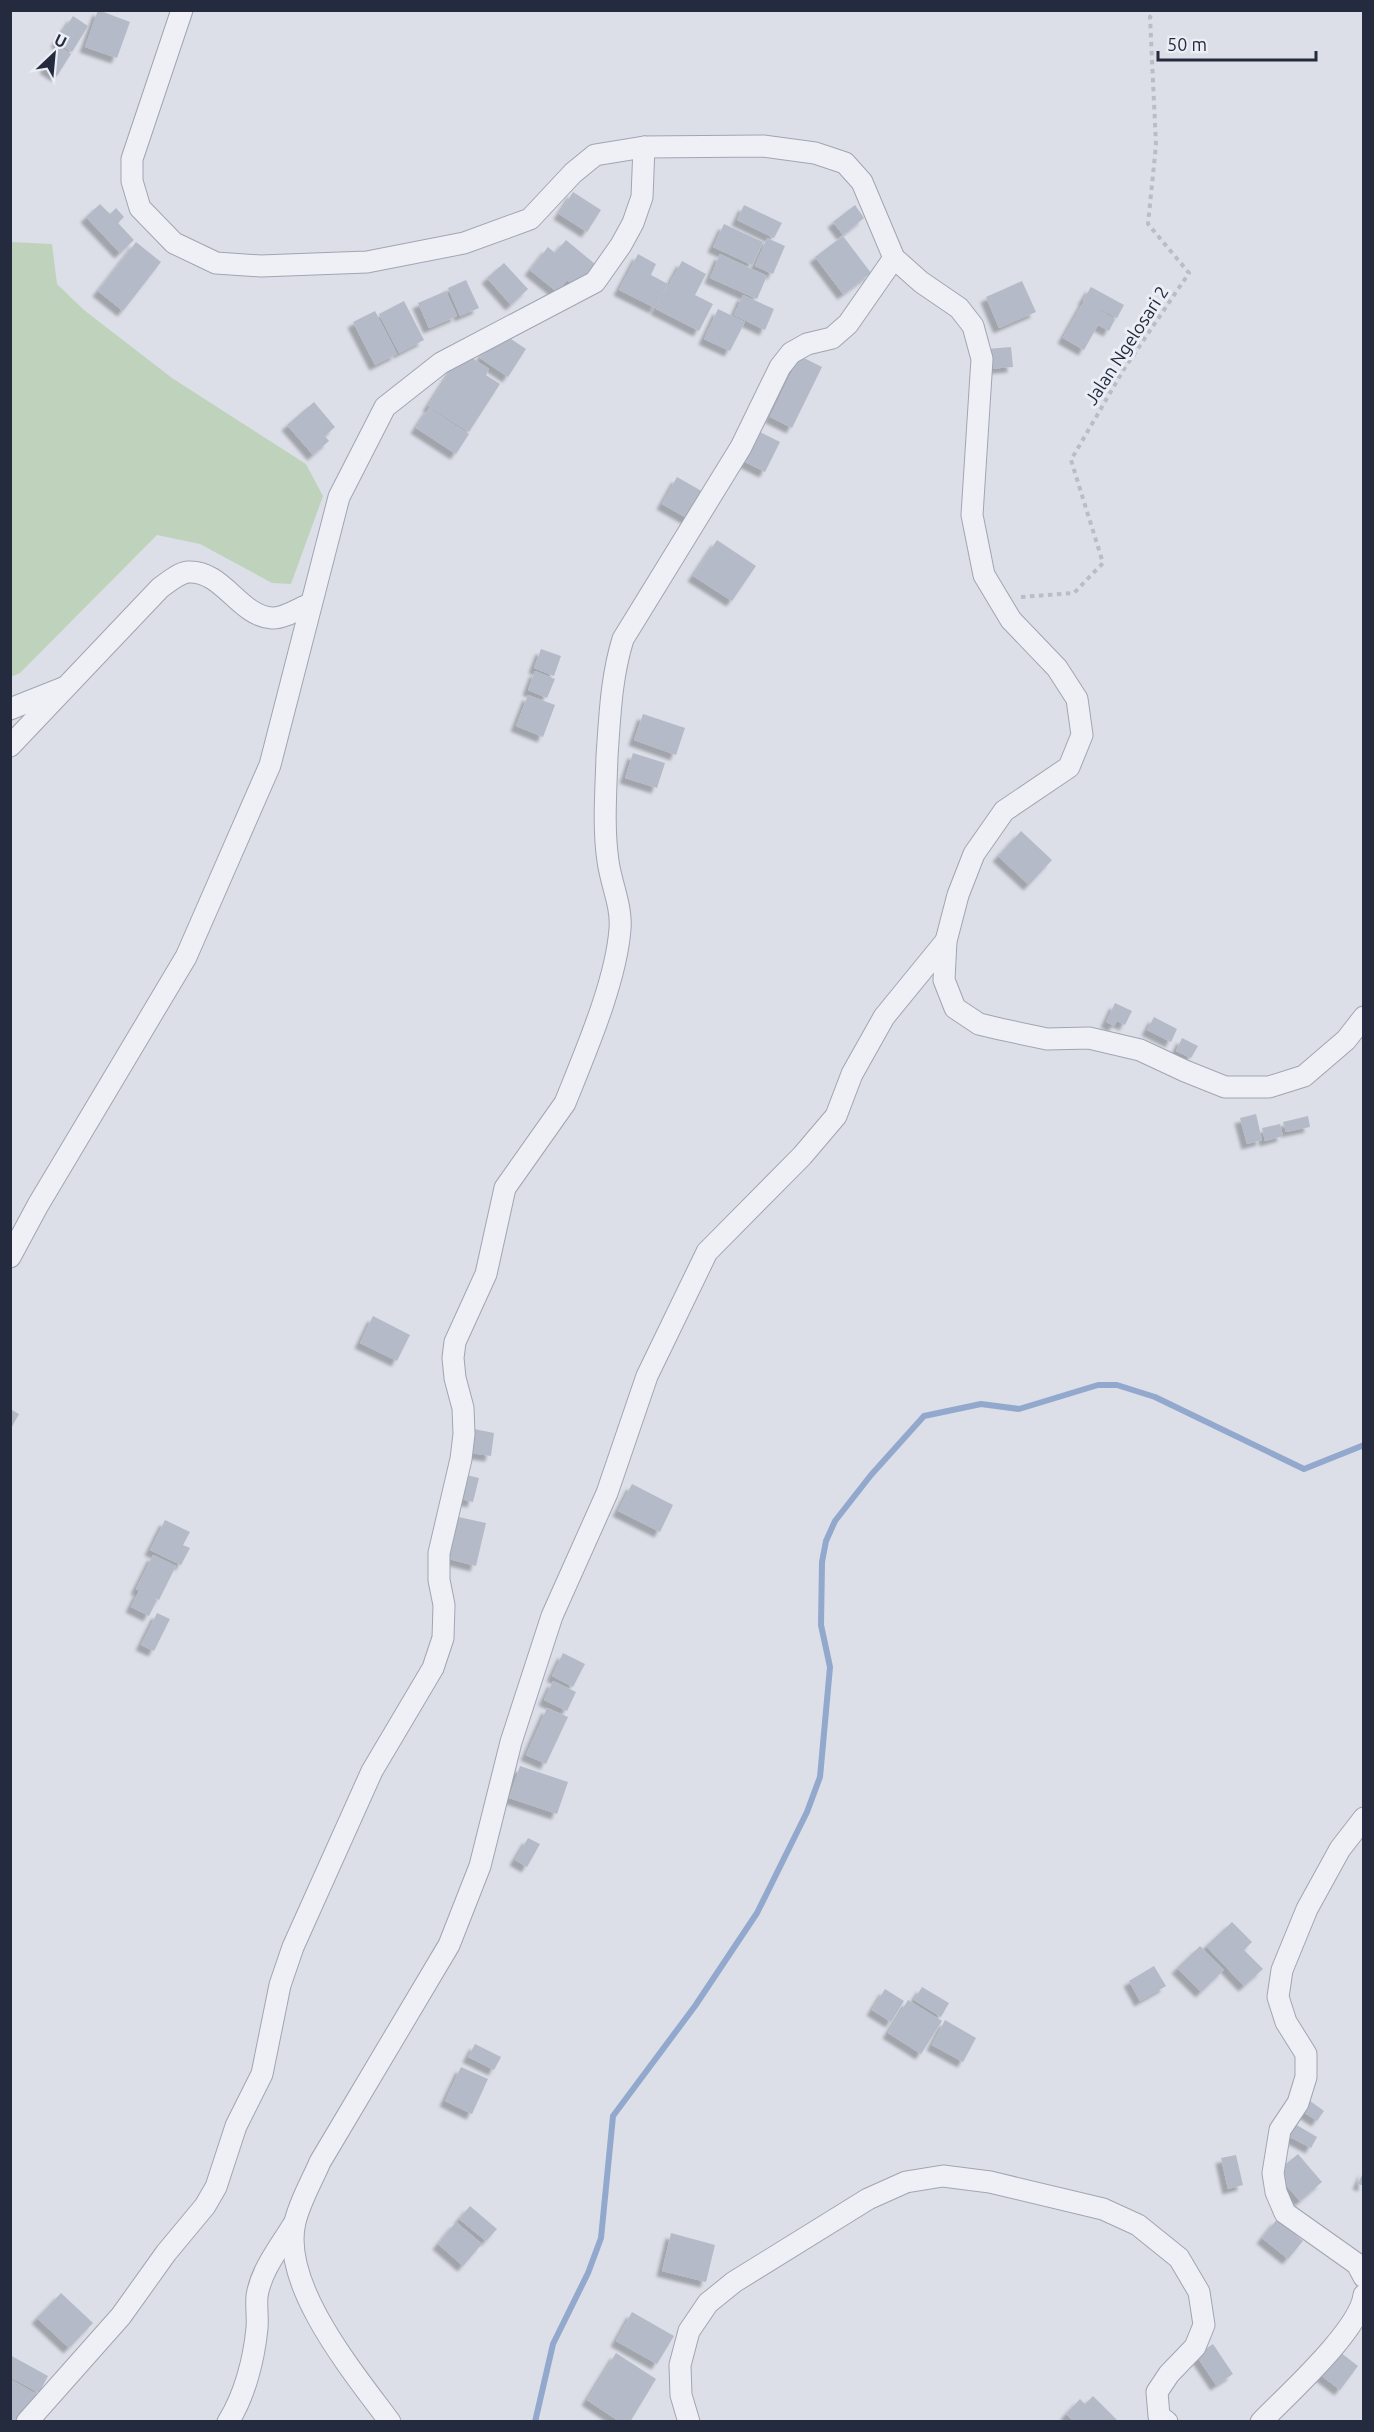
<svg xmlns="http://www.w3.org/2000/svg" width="1374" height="2432" font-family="Ubuntu,sans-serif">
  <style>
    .green { fill: #bfd3bc }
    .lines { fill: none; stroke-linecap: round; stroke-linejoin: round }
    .stream { stroke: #92a8cc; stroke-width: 6 }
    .building { fill: #b5bac8; filter: url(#shadow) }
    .street-casing { stroke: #a1a5b2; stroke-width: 23 }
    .path { stroke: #babdc6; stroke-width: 4; stroke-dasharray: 4.5 4.5; stroke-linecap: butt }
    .street { stroke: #eff0f6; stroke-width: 21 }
    .labels { text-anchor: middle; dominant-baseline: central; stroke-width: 6; stroke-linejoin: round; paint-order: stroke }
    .street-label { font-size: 18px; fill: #242b3f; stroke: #ebeef5 }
  </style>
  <defs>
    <filter id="shadow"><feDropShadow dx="-5.5" dy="5.5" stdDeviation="1.5" flood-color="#0004"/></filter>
  </defs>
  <rect width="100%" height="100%" fill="#dcdfe8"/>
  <polygon class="green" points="11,242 52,244 57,284 84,310 172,378 306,464 323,496 291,584 272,583 200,544 157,535 20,673 11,677"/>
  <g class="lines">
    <polyline class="stream" points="535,2422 553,2344 588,2273 601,2238 613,2116 695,2006 757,1913 807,1812 820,1777 830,1667 821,1625 822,1562 826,1541 835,1521 871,1475 924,1416 981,1404 1019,1409 1098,1385 1117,1385 1155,1397 1304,1469 1364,1445"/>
  </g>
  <g class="building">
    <polygon points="98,10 130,22 117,58 85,47"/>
    <polygon points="73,16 88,26 72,52 56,42"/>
    <polygon points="59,46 71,54 57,76 45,68"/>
    <polygon points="573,192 601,210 587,232 559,214"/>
    <polygon points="100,204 110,214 116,208 124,217 118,223 134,240 120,253 86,217"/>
    <polygon points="744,205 782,223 774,238 737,220"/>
    <polygon points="855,205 864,218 843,235 833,222"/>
    <polygon points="724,224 763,242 752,265 713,247"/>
    <polygon points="843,236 871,273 843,294 815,257"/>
    <polygon points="767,238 785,246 773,274 755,266"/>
    <polygon points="566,240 595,264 576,288 567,280 557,292 530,270 548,247 555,253"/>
    <polygon points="136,242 161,262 123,311 98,291"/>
    <polygon points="638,254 656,264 651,275 668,284 655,308 619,290"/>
    <polygon points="720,254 767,276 757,299 710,278"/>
    <polygon points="682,261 706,274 695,295 713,304 699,331 656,309"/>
    <polygon points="504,263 528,289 511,305 487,278"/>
    <polygon points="466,280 479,308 460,316 448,288"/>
    <polygon points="1022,281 1036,312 999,328 986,297"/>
    <polygon points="1091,287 1124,305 1117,318 1083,300"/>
    <polygon points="446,291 457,316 429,328 418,303"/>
    <polygon points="743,295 774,309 765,330 734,315"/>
    <polygon points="404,301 424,340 399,353 379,314"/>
    <polygon points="1084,301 1115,319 1109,331 1098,325 1084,350 1063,338"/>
    <polygon points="718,309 745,322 730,351 704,339"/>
    <polygon points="375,311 397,354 375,365 353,322"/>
    <polygon points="505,335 526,349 508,377 480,358 493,339"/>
    <polygon points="1011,347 1013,367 988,369 987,349"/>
    <polygon points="463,352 489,369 486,375 500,384 469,432 428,406"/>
    <polygon points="800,356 822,367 792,428 770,417"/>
    <polygon points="314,402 335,427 325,436 329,441 313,455 287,425"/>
    <polygon points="429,408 469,434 456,454 416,428"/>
    <polygon points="760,432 780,442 765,472 745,462"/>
    <polygon points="677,477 705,493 690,520 662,504"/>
    <polygon points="717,540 756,566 732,601 693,576"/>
    <polygon points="541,649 561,656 554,676 534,668"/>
    <polygon points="535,671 555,679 547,698 528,690"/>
    <polygon points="528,695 555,705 543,737 516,726"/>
    <polygon points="643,714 685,728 676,755 634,740"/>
    <polygon points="633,753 665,763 657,788 625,778"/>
    <polygon points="1021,831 1052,860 1029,885 998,856"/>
    <polygon points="1115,1003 1132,1011 1125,1025 1117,1021 1114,1026 1106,1022"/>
    <polygon points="1154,1017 1177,1029 1171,1042 1147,1030"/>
    <polygon points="1182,1038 1198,1046 1191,1058 1176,1051"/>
    <polygon points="1256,1114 1262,1140 1247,1144 1240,1118"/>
    <polygon points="1308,1116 1310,1127 1286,1132 1283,1122"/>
    <polygon points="1280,1124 1283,1136 1265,1141 1262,1128"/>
    <polygon points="373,1316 410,1335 397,1361 360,1343"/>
    <polygon points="10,1409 19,1414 10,1430"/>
    <polygon points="474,1429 494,1433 491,1456 470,1453"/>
    <polygon points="462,1474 479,1478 473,1502 457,1498"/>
    <polygon points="632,1484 673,1505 660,1532 618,1511"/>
    <polygon points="454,1516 486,1523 476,1566 445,1558"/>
    <polygon points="165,1520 190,1532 183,1545 190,1548 181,1565 150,1550"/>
    <polygon points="153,1555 176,1566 159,1600 136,1589"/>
    <polygon points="139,1591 157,1600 149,1616 131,1607"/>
    <polygon points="157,1613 170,1619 154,1651 141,1645"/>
    <polygon points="563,1653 585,1664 573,1687 552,1676"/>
    <polygon points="553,1681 576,1692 567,1711 544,1700"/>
    <polygon points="547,1708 568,1717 546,1764 526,1755"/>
    <polygon points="520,1766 568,1782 557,1814 509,1798"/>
    <polygon points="528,1838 540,1844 527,1867 515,1860"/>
    <polygon points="1232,1922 1252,1942 1244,1950 1263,1969 1244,1986 1206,1946"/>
    <polygon points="1200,1946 1224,1970 1201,1992 1177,1968"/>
    <polygon points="1154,1966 1166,1986 1140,2001 1129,1981"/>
    <polygon points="922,1987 949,2003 941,2017 914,2000"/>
    <polygon points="885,1989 904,2001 891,2022 872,2010"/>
    <polygon points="908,2000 942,2021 921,2054 888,2033"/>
    <polygon points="945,2020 976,2038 963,2062 932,2045"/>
    <polygon points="475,2044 501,2057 494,2070 468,2057"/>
    <polygon points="461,2067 488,2079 472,2114 445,2101"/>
    <polygon points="1306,2098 1324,2111 1317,2121 1299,2109"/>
    <polygon points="1295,2124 1317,2137 1311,2148 1288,2136"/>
    <polygon points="1298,2154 1322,2182 1300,2201 1275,2173"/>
    <polygon points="1236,2155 1243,2185 1228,2189 1221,2158"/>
    <polygon points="1364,2170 1364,2186 1358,2184"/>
    <polygon points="470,2206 497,2229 486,2241 459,2219"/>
    <polygon points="1277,2219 1303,2241 1288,2259 1262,2238"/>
    <polygon points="456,2222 482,2244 463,2266 438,2244"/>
    <polygon points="671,2233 715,2245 706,2282 662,2271"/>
    <polygon points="61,2293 93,2323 69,2348 37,2318"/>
    <polygon points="632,2312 674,2336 657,2364 616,2341"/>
    <polygon points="1213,2344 1233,2374 1216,2385 1196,2355"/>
    <polygon points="1336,2349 1358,2366 1340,2390 1318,2373"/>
    <polygon points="616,2353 656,2379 630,2422 620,2422 587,2400"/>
    <polygon points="10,2355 48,2376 39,2393 10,2377"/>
    <polygon points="10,2379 38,2395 23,2422 10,2422"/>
    <polygon points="1093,2396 1119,2422 1074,2422 1066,2414 1080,2399 1085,2404"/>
  </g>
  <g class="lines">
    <g class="street-casing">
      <g id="street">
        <polyline points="182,10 132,159 132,181 140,208 174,243 216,263 261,266 367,262 464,243 530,219 573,173 595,155 644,147 763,146 815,153 845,163 862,182 894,258 921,282 959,308 973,326 982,359 972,515 984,575 1011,620 1057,668 1077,699 1082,735 1069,767 1004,811 974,854 958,895 946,941 944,980 955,1008 979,1024 1000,1029 1047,1039 1089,1038 1140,1050 1185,1071 1225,1087 1269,1087 1304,1076 1346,1040 1364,1017"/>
        <polyline points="10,709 63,688"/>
        <path d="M10 746 160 588C168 582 179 573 188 572 223 570 239 616 272 618 283 619 300 608 310 604"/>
        <polyline points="10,1257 38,1205 186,957 270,765 339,497 385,407 441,363 595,282 621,245 633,223 642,197 644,147"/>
        <polyline points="1364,1818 1340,1849 1307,1909 1282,1970 1278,1997 1286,2022 1306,2054 1306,2077 1298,2103 1280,2130 1273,2173 1276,2192 1285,2213 1357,2264 1364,2277"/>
        <path d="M27 2422 121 2316 166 2253 205 2206 216 2187 236 2126 262 2074 280 1985 293 1947 372 1771 433 1668 443 1638 444 1605 439 1580V1553L461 1459 464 1434 463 1408 455 1378 453 1358 455 1342 486 1274 505 1188 565 1103C585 1053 616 982 620 929 622 906 611 884 608 861 603 827 606 791 607 756 610 715 611 678 623 639L741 447 780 367 791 353 807 344 832 338 848 324 894 258"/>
        <path d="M228 2422C245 2395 254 2359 257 2328 258 2318 256 2306 257 2296 261 2270 280 2247 293 2225"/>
        <path d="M390 2422C354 2373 280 2285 295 2222 300 2201 312 2181 320 2162L449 1945 480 1866 511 1742 552 1616 607 1493 647 1376 707 1252 802 1156 836 1116 852 1074 884 1017 946 941"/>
        <polyline points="689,2422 681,2395 680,2365 689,2331 708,2303 734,2282 868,2199 906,2182 943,2176 990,2182 1103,2209 1138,2225 1179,2258 1199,2292 1204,2325 1195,2347 1169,2374 1157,2392 1159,2416 1167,2422"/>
        <path d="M1261 2422C1286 2396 1360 2330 1364 2295"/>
      </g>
    </g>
    <polyline class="path" points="1021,597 1074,593 1103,563 1071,460 1124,369 1189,273 1148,224 1156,145 1150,17 1154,10"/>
    <use href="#street" class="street"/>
  </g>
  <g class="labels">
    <g class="street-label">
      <text transform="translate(1126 345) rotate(-57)">Jalan Ngelosari 2</text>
    </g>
  </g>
  <rect width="1374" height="2432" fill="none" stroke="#242b3f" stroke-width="24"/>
  <g transform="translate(54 54) rotate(26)" stroke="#ebeef5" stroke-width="4.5" paint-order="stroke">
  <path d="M0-4.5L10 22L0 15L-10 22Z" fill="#242b3f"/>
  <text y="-9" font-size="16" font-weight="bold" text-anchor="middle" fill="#242b3f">U</text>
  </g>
  <path d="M1158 51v9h158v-9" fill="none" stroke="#242b3f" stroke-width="3"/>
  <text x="1167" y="51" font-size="18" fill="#242b3f" stroke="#ebeef5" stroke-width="4.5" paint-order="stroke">50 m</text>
</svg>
